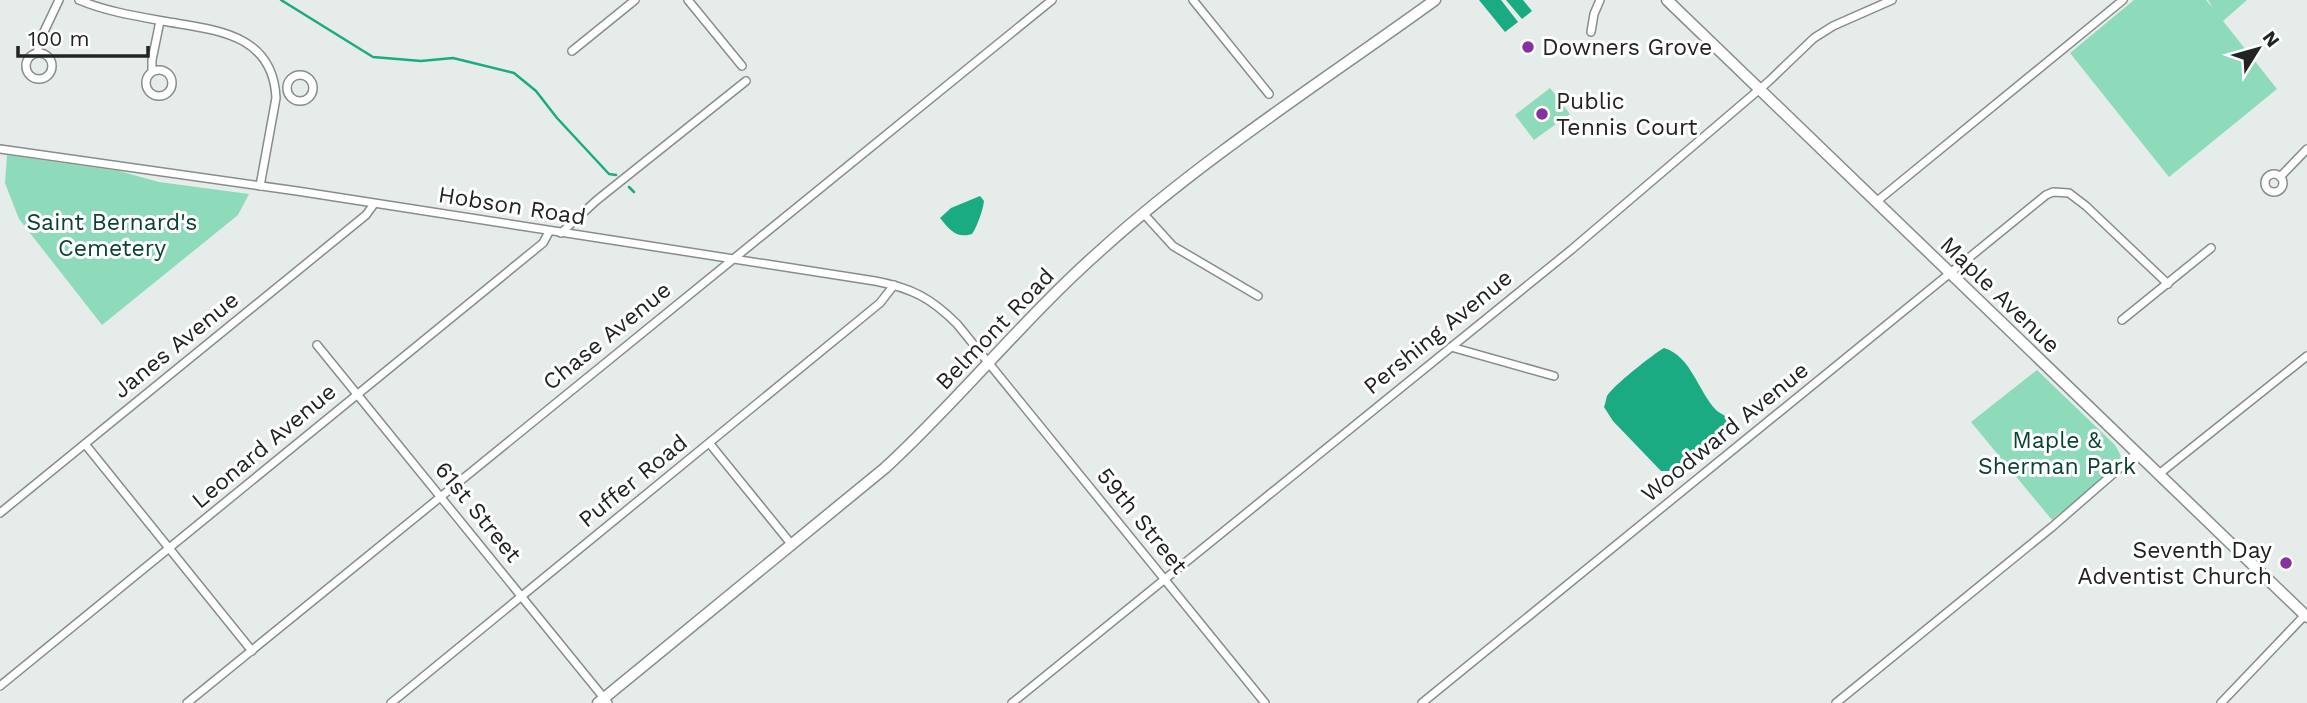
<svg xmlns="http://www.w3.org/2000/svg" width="2307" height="703" font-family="'Work Sans',sans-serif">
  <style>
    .green { fill: #8edbbc }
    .water { fill: #1aab82 }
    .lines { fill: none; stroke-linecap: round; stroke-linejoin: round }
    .stream { stroke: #1aab82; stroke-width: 2.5 }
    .minor-casing { stroke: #868d8a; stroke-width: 10 }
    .secondary-casing { stroke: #868d8a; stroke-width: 13 }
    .minor { stroke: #fff; stroke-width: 7 }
    .secondary { stroke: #fff; stroke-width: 10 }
    .poi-dot { fill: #85319f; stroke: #fff; stroke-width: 2.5 }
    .labels { text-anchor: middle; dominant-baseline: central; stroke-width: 6; stroke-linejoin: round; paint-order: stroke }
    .poi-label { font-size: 23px; fill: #222423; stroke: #fff; text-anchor: start }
    .street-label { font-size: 23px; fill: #222423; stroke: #fff }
    .park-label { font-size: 23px; fill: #0a4331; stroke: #fff }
  </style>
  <rect width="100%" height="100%" fill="#e5ece9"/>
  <g class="green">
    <polygon points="2134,0 2206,0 2213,8 2208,0 2247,0 2223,21 2277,89 2169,177 2070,53"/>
    <polygon points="1550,88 1570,114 1534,140 1515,115"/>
    <polygon points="7,155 119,171 159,182 249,194 238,215 102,325 19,219 5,183"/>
    <polygon points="2037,370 2115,445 2121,456 2114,469 2052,520 1971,422"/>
  </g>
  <g class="water">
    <polygon points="1479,0 1501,0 1518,22 1505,32"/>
    <polygon points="1506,0 1523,0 1532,11 1522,19"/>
    <path d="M980 196 984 201C983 210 977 227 972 234 956 239 949 229 940 218L951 208Z"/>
    <path d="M1664 348C1691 356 1698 391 1716 410 1720 414 1726 414 1728 421 1729 424 1728 428 1728 432 1719 439 1709 445 1700 452 1686 464 1682 472 1661 471L1613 421 1604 407C1605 405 1606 399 1607 396 1614 385 1652 355 1664 348Z"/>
  </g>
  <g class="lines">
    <g class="stream">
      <polyline points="281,0 373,57 421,61 453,58 514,73 536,91 557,118 609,174 616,175"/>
      <polyline points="629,187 634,192"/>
    </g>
    <g class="minor-casing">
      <g id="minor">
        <path d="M79 0C105 11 135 16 163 21 213 30 273 32 276 98L260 186"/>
        <polyline points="688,0 742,66"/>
        <polyline points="1193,0 1269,94"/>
        <polyline points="1591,32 1594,14 1600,0"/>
        <polyline points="572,51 635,0"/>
        <polyline points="37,53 41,38 59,0"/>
        <circle cx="39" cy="66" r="13"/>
        <circle cx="159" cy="83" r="13"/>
        <polyline points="152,70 152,60 160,21"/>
        <circle cx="300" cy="88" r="13"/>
        <path d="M0 149 297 191 875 281C912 288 931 298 957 324L1265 703"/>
        <circle cx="2274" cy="183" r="9"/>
        <polyline points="2280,177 2307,149"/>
        <polyline points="1876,202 2123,0"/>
        <polyline points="1143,213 1173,246 1258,296"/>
        <polyline points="561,233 597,200 746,81"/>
        <polyline points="2122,320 2211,248"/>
        <polyline points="317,345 608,703"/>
        <polyline points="1451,347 1554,376"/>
        <polyline points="85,444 252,651"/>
        <polyline points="710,444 792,545"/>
        <polyline points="2159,474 2307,356"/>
        <polyline points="0,513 366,215 374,204"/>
        <polyline points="0,686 543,243 549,232"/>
        <polyline points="187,703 1052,0"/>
        <polyline points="391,703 880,303 894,285"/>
        <polyline points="1012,703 1571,250 1768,82 1814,38 1833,26 1892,0"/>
        <polyline points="1422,703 2046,195 2053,192 2069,193 2086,206 2168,284"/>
        <polyline points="1836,703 2052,527 2137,453"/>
        <polyline points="2221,703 2305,615"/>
      </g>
    </g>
    <g class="secondary-casing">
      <g id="secondary">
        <polyline points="1667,0 2307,617"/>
        <path d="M598 703 885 468C960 399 1024 318 1101 250 1204 157 1323 81 1435 0"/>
      </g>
    </g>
    <use href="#minor" class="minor"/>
    <use href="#secondary" class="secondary"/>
  </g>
  <g class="poi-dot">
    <circle cx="1528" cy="47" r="7"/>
    <circle cx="1542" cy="114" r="7"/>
    <circle cx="2286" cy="563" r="7"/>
  </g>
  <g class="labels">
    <g class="poi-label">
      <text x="1542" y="47">Downers Grove</text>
      <text x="1556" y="101">Public<tspan x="1556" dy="26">Tennis Court</tspan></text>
      <text x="2272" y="550" text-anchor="end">Seventh Day<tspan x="2272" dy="26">Adventist Church</tspan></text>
    </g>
    <g class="street-label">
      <text transform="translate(512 206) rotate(9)">Hobson Road</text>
      <text transform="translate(2000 295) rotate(44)">Maple Avenue</text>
      <text transform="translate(995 329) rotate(-46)">Belmont Road</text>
      <text transform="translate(1438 332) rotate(-39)">Pershing Avenue</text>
      <text transform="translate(607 336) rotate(-39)">Chase Avenue</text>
      <text transform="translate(176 345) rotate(-39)">Janes Avenue</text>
      <text transform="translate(1725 432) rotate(-39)">Woodward Avenue</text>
      <text transform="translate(264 446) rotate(-40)">Leonard Avenue</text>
      <text transform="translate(633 481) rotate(-39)">Puffer Road</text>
      <text transform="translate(478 512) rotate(51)">61st Street</text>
      <text transform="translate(1142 521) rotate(51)">59th Street</text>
    </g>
    <g class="park-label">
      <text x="112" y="222">Saint Bernard's<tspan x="112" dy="26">Cemetery</tspan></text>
      <text x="2057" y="440">Maple &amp;<tspan x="2057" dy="26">Sherman Park</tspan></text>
    </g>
  </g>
  <g transform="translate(2258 49) rotate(53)" stroke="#ffffff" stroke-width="5" paint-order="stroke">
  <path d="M0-5L12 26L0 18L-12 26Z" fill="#222423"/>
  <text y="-10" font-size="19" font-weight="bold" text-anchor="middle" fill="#222423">N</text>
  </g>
  <path d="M18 46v10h130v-10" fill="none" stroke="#222423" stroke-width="3.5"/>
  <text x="28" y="46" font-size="21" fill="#222423" stroke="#ffffff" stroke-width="5" paint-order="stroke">100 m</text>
</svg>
